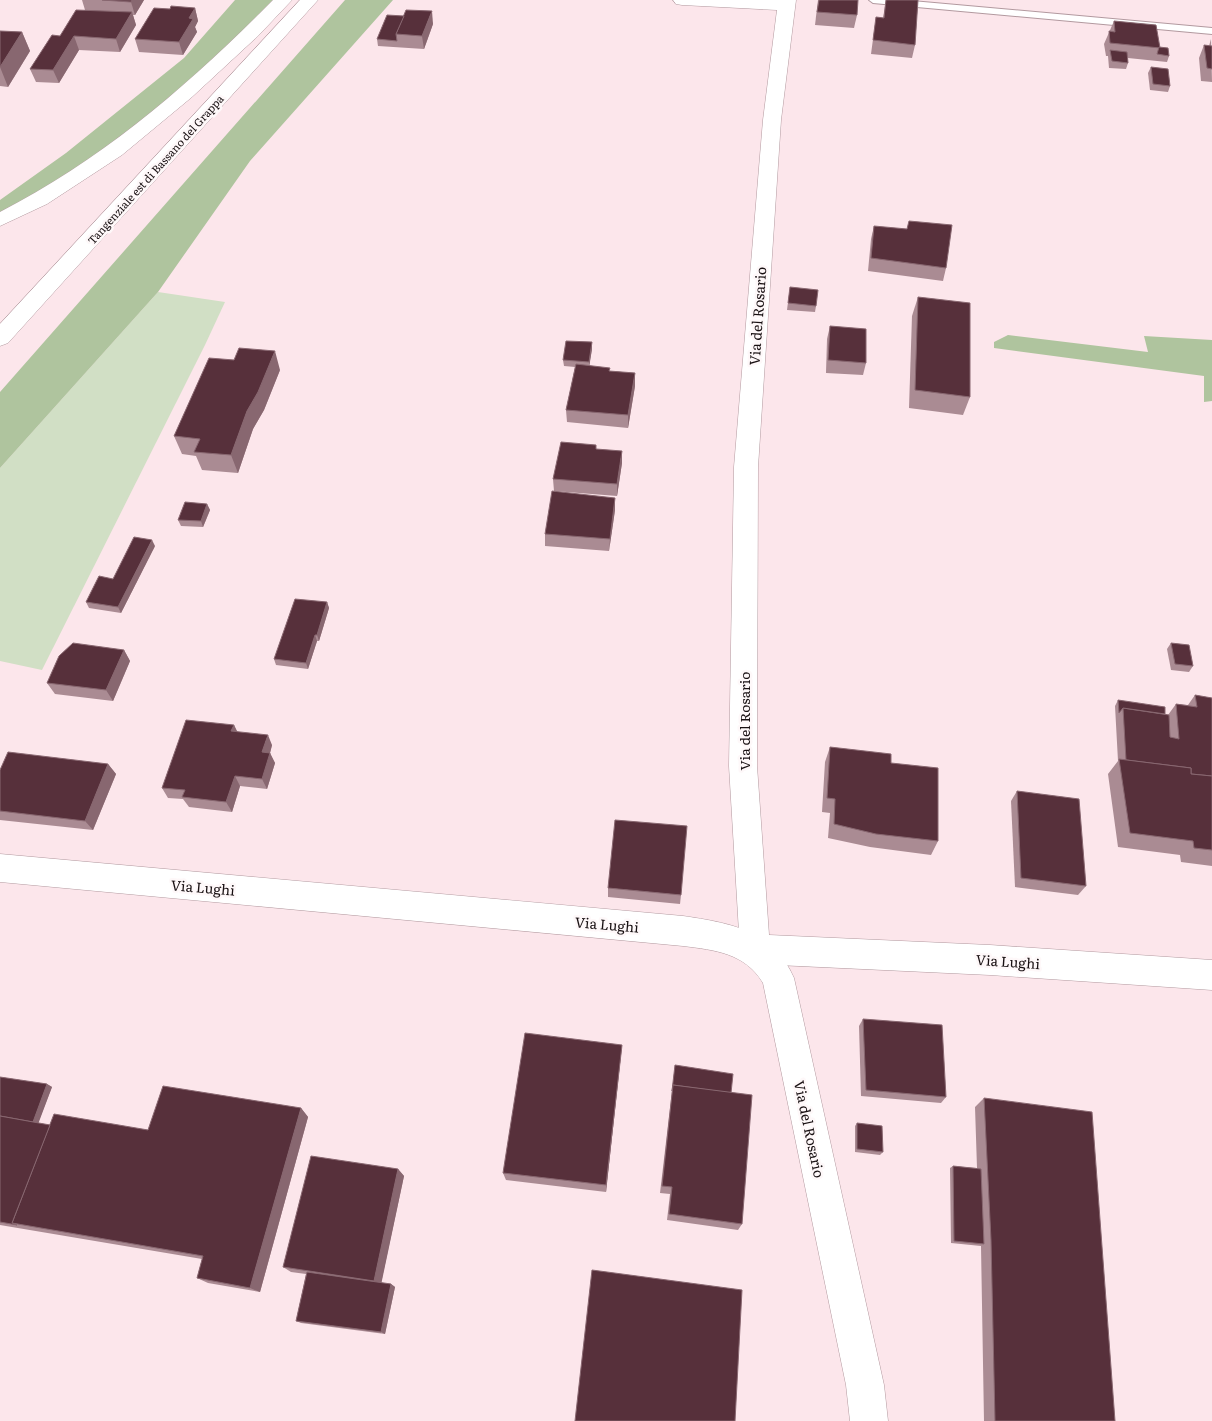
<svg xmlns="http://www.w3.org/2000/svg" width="1212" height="1421" font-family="Literata,serif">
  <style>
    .green { fill: #d1dfc5 }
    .forest { fill: #afc49e }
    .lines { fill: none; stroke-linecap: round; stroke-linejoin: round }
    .service-casing { stroke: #b2999f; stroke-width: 2 }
    .minor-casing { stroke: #b2999f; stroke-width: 1 }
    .tertiary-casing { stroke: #b2999f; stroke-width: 1 }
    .trunk-casing { stroke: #b2999f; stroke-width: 1 }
    .service { fill: #fff; fill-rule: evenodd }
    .minor { fill: #fff; fill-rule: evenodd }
    .tertiary { fill: #fff; fill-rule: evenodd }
    .trunk { fill: #fff; fill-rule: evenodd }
    .wall { fill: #aa8b93 }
    .shaded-wall { fill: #886770 }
    .building { fill: #57303b; stroke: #886770 }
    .labels { text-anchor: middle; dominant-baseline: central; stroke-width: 5; stroke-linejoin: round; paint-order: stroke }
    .far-street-label { font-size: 11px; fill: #181012; stroke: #fef8f9 }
    .street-label { font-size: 14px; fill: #181012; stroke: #fef8f9 }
  </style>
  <rect width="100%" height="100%" fill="#fce6eb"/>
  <polygon class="green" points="158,292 225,302 205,345 42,670 0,661 0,468"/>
  <g class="forest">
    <polygon points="235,0 276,0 194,80 107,153 0,217 0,200 66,153 184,58"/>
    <polygon points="345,0 393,0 250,161 158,292 0,468 0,392"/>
    <polygon points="1008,335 1148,352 1144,336 1212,340 1212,401 1204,402 1204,376 994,348 994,342"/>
  </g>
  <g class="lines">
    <g class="service-casing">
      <polygon id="service" points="869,0 901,0 1212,28 1212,34 873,3"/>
    </g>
    <g class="minor-casing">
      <polygon id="minor" points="673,0 796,0 781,120 758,467 757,766 769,935 990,945 1212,960 1212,990 990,975 755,964 744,959 740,949 729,766 734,467 763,120 777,10 682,5 676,4"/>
    </g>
    <g class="tertiary-casing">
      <path id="tertiary" d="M0 854 683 916C730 923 773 930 794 978L884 1385 888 1421H850L846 1385 763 983C745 953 715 950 683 946L0 882Z"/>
    </g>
    <g class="trunk-casing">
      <g id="trunk">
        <path d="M273 0H292L258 36 192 97 122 155 47 204 0 226V212C105 158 191 83 273 0Z"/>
        <polygon points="300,0 318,0 8,343 0,346 0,324"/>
      </g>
    </g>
    <use href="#service" class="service"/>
    <use href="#minor" class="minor"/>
    <use href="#tertiary" class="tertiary"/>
    <use href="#trunk" class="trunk"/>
  </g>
  <g class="wall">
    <polygon points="82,0 144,0 135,15 133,15 136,25 120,52 79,50 59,83 36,82 30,69 60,36 85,10"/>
    <polygon points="818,0 857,15 854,28 815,25"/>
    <polygon points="886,0 918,0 915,45 912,58 871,54 876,17 883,18"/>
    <polygon points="195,8 198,21 195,27 197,32 183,55 139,52 135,39"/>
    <polygon points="1114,21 1159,47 1169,56 1167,62 1128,58 1128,63 1126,69 1109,68 1108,56 1106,56 1104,44"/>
    <polygon points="433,24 424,49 378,46 377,39"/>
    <polygon points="0,31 22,32 30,51 8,87 0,86"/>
    <polygon points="1211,39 1212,82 1201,81 1199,58 1204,45 1209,46"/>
    <polygon points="1151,67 1170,86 1168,92 1150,90 1148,73"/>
    <polygon points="874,226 946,268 943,281 868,271 871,239"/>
    <polygon points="790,287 816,306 815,312 787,310"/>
    <polygon points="918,297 970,397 963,415 909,408 912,316"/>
    <polygon points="830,326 866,363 863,375 826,373 827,339"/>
    <polygon points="592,342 592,349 589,366 610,371 635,373 635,386 628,428 567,422 566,410 575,367 564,366 563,360"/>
    <polygon points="280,370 264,410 253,429 238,473 202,470 196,456 182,454 174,436"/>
    <polygon points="596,445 596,449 622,463 617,496 554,491 553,479"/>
    <polygon points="615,498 615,510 609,551 545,546 545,534"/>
    <polygon points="207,504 210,510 203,527 181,526 178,520"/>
    <polygon points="155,546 121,613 89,608 86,602 113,579"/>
    <polygon points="327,602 329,608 319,641 317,641 308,669 276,665 274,659"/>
    <polygon points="1171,643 1193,666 1189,672 1171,670 1167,649"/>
    <polygon points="124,650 130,661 113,701 55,694 47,683"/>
    <polygon points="1195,695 1212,698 1212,866 1181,862 1180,855 1118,847 1108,774 1118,761 1115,706 1118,700 1168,715 1176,704 1188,705"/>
    <polygon points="234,725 237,732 272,745 270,753 275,763 267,789 240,786 232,812 189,807 183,799 168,798 162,788"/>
    <polygon points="830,747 891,763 938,841 931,855 870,847 828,838 830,813 822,812 825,762"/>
    <polygon points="108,764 116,774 93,830 0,820 0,770"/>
    <polygon points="1017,791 1086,886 1078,895 1015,887 1011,801"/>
    <polygon points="608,888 681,895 680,904 608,897"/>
    <polygon points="863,1019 946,1097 941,1103 861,1096 859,1026"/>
    <polygon points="622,1045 621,1055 606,1192 506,1180 503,1173"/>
    <polygon points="675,1065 731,1093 742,1224 738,1230 667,1220 670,1194 660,1193"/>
    <polygon points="0,1077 47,1084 52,1087 38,1123 50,1125 148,1130 301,1108 308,1117 260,1292 208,1283 197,1278 202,1259 0,1225"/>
    <polygon points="984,1098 1115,1421 984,1421 981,1246 951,1243 950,1168 953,1166 977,1168 975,1107"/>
    <polygon points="857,1123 883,1152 880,1155 855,1152 855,1126"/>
    <polygon points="398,1169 404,1176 381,1283 391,1284 395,1287 385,1334 301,1323 296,1321 306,1274 291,1272 283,1267"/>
  </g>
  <g class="shaded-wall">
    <polygon points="132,0 144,0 135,15 131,2"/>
    <polygon points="195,8 198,21 195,27 197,32 183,55 179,42 189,18"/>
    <polygon points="432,11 433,24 424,49 422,36"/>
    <polygon points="132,12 136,25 120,52 116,39"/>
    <polygon points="22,32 30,51 8,87 0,67"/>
    <polygon points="74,36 79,50 59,83 53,70"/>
    <polygon points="592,342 592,349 589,368 589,362"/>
    <polygon points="275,351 280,370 264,410 253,429 238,473 231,455 247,411"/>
    <polygon points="635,373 635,386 628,428 628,415"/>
    <polygon points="622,451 622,463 617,496 617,484"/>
    <polygon points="615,498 615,510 609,551 610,539"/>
    <polygon points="207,504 210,510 203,527 201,521"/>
    <polygon points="152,540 155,546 121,613 118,607"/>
    <polygon points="327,602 329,608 319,641 317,635"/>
    <polygon points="315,635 317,641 308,669 306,663"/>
    <polygon points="124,650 130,661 113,701 106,690"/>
    <polygon points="234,725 239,735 231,731"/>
    <polygon points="268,735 272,745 270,753 275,763 267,789 262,779 262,752"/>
    <polygon points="108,764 116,774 93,830 85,821"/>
    <polygon points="235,776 240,786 232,812 226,802"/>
    <polygon points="622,1045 621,1055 606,1192 606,1185"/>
    <polygon points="47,1084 52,1087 37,1127 32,1125"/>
    <polygon points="301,1108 308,1117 260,1292 250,1288"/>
    <polygon points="398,1169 404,1176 381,1285 374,1281"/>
    <polygon points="391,1284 395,1287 385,1334 381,1332"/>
  </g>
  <g class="building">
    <polygon points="102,0 132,0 131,2"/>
    <polygon points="819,0 858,0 857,15 817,12"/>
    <polygon points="886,0 918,0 915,45 873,40 876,17 884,18"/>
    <polygon points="171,6 195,8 189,18 193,19 179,42 135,39 154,8 170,9"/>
    <polygon points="76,10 132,12 116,39 74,36 53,70 30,69 52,35 60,36"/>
    <polygon points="406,10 432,11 422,36 396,34"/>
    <polygon points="387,15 404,16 396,34 397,41 377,39"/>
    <polygon points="1114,21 1156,25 1160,48 1110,43 1109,31 1115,32"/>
    <polygon points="0,31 22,32 0,67"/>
    <polygon points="1204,45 1212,46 1212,69 1207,68"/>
    <polygon points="1159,47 1168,48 1169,56 1157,54"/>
    <polygon points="1110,50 1127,52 1128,63 1112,61"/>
    <polygon points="1151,67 1168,69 1170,86 1153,84"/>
    <polygon points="909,221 952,225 946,268 871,258 874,226 907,229"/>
    <polygon points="790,287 818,290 816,306 788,303"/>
    <polygon points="918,297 970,303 970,397 915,390"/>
    <polygon points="830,326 866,329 866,363 828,360"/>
    <polygon points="566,341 592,342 589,362 563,360"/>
    <polygon points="239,348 275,351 258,392 247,411 231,455 194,452 200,439 174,436 209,358 234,360"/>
    <polygon points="576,364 610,368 609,371 635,373 628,415 566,410"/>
    <polygon points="561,442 596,445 596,449 622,451 617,484 553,479"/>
    <polygon points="552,491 615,498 610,539 545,534"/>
    <polygon points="185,502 207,504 201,521 178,520"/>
    <polygon points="134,537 152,540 118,607 86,602 99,576 113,579"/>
    <polygon points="295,599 327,602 317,635 315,635 306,663 274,659"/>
    <polygon points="73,643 124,650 106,690 47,683 59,656"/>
    <polygon points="1171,643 1189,645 1193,666 1175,664"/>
    <polygon points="1195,695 1212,698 1212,776 1191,774 1191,768 1126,760 1123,708 1169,715 1170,737 1179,739 1176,704 1197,707"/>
    <polygon points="1118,700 1165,707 1165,714 1123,708 1119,713"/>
    <polygon points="186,720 234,725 231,731 268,735 262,752 270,753 262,779 235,776 226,802 182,797 185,790 162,788"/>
    <polygon points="830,747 891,754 891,763 938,768 938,841 876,834 834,824 835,799 827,798"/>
    <polygon points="8,752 108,764 85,821 0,811 0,770"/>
    <polygon points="1119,759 1191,768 1191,774 1212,776 1212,850 1194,848 1193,841 1130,833"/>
    <polygon points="1017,791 1079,799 1086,886 1021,878"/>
    <polygon points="615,820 687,826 681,895 608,888"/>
    <polygon points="863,1019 942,1025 946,1097 866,1090"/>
    <polygon points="525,1033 622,1045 606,1185 503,1173"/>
    <polygon points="675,1065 733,1074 731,1093 673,1085 672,1091"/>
    <polygon points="0,1077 47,1084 33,1122 0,1116"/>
    <polygon points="673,1085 752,1095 742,1224 669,1214 672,1187 662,1186"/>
    <polygon points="163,1086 301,1108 250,1288 197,1278 203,1256 12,1223 54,1114 148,1130"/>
    <polygon points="984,1098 1092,1112 1115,1421 995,1421 991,1240"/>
    <polygon points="0,1116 50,1125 12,1223 17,1225 0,1222"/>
    <polygon points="857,1123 882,1126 883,1152 857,1149"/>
    <polygon points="311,1156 398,1169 374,1281 283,1267"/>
    <polygon points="953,1166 981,1169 984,1244 954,1241"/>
    <polygon points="592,1270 742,1290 735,1421 575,1421"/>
    <polygon points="307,1272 391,1284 381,1332 296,1321"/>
  </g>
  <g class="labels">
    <g class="far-street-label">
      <text transform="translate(155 169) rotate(-48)">Tangenziale est di Bassano del Grappa</text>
    </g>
    <g class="street-label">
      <text transform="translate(757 316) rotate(-86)">Via del Rosario</text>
      <text transform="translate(744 721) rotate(-90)">Via del Rosario</text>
      <text transform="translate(203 887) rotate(5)">Via Lughi</text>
      <text transform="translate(607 924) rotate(5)">Via Lughi</text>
      <text transform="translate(1008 961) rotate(4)">Via Lughi</text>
      <text transform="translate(810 1129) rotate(78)">Via del Rosario</text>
    </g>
  </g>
</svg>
